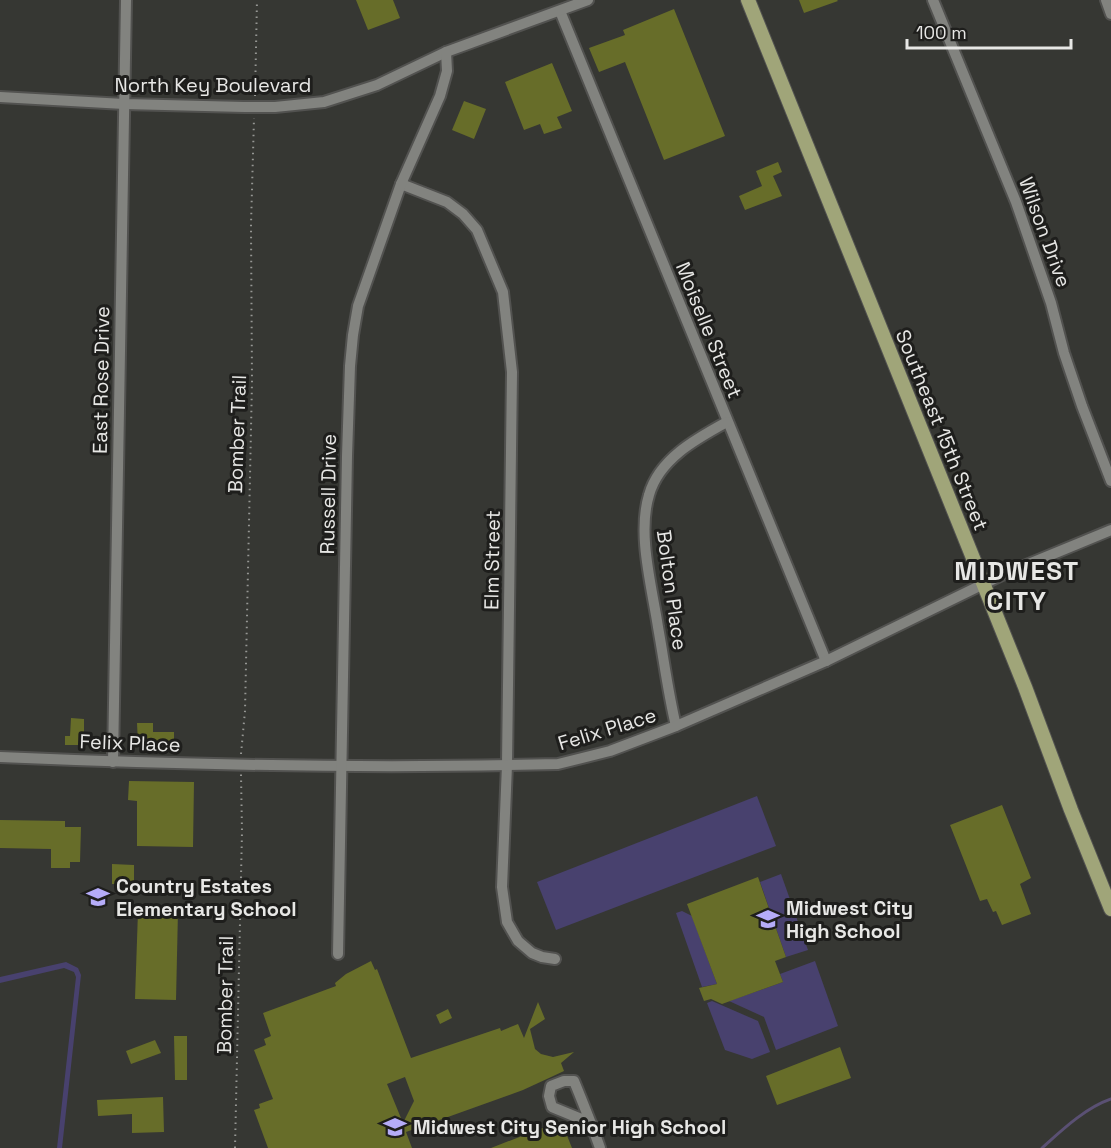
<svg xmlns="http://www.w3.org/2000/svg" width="1111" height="1148" font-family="'Space Grotesk',sans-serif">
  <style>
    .green { fill: #48416e }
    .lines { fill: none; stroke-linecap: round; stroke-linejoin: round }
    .stream { stroke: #5a5073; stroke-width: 3 }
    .building { fill: #676d29; fill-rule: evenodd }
    .minor-casing { stroke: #525250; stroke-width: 14 }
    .major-casing { stroke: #525250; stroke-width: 16 }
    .path { stroke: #969794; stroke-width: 2; stroke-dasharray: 1.5 4.5; stroke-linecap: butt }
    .minor { stroke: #82837f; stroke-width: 10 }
    .major { stroke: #a0a579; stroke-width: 14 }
    .labels { text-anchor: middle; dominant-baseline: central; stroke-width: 6; stroke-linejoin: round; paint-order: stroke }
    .street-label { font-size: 20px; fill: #e7e7e5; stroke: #1e1e1c }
    .poi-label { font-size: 20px; font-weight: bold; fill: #e7e7e5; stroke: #1e1e1c; text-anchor: start }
    .district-label { font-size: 26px; font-weight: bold; letter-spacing: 1.5px; fill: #e7e7e5; stroke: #1e1e1c }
  </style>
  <rect width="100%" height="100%" fill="#363733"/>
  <g class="green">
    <polygon points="757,796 776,846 556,930 537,882"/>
    <polygon points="781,874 808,950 786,957 760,882"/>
    <polygon points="682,911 692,916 717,984 702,987 676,913"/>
    <polygon points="815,961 838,1026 776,1050 764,1017 729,1001 783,982 780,974"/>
    <polygon points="66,962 78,968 81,975 62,1148 57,1148 76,977 74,972 64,968 0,983 0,977"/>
    <polygon points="712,1001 758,1021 770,1052 752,1059 725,1050 707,1003"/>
  </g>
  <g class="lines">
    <path class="stream" d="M1042 1148C1062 1130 1085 1108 1111 1099"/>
  </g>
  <g class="building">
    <polygon points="356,0 393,0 400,18 368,30"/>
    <polygon points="799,0 837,0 838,1 804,13"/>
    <polygon points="674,9 725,136 664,160 625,62 599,72 589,48 625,35 623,30"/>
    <polygon points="552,63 572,111 557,117 562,128 544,134 540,124 524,130 505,82"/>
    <polygon points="464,101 486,109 474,139 452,130"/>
    <polygon points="778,162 782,172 773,176 782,196 745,210 739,196 762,186 756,171"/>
    <polygon points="71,718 84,719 84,738 80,738 80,745 65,745 65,736 70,736"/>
    <polygon points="137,723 153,723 153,732 174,732 174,745 138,744"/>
    <polygon points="129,781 194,782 193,847 137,846 137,801 128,800"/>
    <polygon points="1002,805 1031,878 1020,884 1031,914 1002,925 996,911 993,912 987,899 980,901 950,825"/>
    <polygon points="0,820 65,821 65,827 81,827 80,862 70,862 70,868 51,868 51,849 0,848"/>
    <polygon points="112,864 134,865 134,885 112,884"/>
    <polygon points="758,877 786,957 775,961 783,982 722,1004 711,999 704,1001 699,988 717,984 687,904"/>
    <polygon points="138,911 178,911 176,1000 135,999"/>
    <path d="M371 961 375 970 377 969 411 1058 500 1028 501 1031 518 1024 524 1038 538 1002 545 1019 530 1029 535 1049 541 1054 553 1057 574 1052 561 1063 564 1071 549 1078 523 1090 406 1132 412 1148H268L254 1110 260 1108 259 1104 273 1099 254 1050 266 1045 264 1039 271 1036 263 1013 336 986 335 983 346 974ZM405 1077 414 1101 403 1123 387 1084Z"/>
    <polygon points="448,1009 452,1018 440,1024 436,1015"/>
    <polygon points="174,1036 187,1036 187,1080 175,1080"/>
    <polygon points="155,1040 161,1053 131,1064 126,1051"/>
    <polygon points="840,1047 851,1078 777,1105 766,1076"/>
    <polygon points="163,1097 164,1132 132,1133 132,1114 98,1116 97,1100"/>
    <polygon points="545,1127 548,1134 564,1128 572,1148 491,1148"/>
  </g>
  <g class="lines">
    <g class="minor-casing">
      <g id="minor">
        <polyline points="933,0 1016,202 1051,303 1064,353 1082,406 1111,481"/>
        <polyline points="1106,0 1111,14"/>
        <polyline points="560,11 826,661"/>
        <polyline points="0,97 124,104 244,107 275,107 324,102 377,85 446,52 588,0"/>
        <polyline points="401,184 447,202 463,214 477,230 503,292 512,372 507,765 502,887 507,922 518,941 532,953 542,957 555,959"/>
        <path d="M676 726C668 693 664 660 658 627 652 587 637 534 649 495 659 459 696 439 727 422"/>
        <path d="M0 757C186 765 372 769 558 764L610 751 676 726 826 661 1002 575 1111 530"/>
        <polyline points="113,762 126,0"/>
        <polyline points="338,954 347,456 350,366 353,335 358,306 401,184 440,96 447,71 446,52"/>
        <path d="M591 1123 552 1107 549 1096 551 1086 564 1081H574C583 1103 592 1125 600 1148"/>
      </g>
    </g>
    <g class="major-casing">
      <polyline id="major" points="748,0 1025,687 1071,810 1111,909"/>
    </g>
    <g class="path">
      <polyline points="255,96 257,0"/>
      <polyline points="241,754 245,711 252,382 251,225 254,118"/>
      <polyline points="235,1148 242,832 241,774"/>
    </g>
    <use href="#minor" class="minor"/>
    <use href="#major" class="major"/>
  </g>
  <defs>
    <g id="school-bare" transform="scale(1.8)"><path d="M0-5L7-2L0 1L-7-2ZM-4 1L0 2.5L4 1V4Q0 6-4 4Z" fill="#b5acf8" stroke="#1e1e1c" stroke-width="2.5" paint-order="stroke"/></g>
  </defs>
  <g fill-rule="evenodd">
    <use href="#school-bare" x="98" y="897"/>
    <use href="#school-bare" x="768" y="919"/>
    <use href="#school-bare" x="395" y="1127"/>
  </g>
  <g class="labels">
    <g class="street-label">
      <text x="213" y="85">North Key Boulevard</text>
      <text transform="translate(1045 232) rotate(70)">Wilson Drive</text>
      <text transform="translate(709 330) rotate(68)">Moiselle Street</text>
      <text transform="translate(101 380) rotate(-89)">East Rose Drive</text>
      <text transform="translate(942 430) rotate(68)">Southeast 15th Street</text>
      <text transform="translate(237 434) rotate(-88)">Bomber Trail</text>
      <text transform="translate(328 494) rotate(-89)">Russell Drive</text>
      <text transform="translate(492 560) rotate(-89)">Elm Street</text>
      <text transform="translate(672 590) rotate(82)">Bolton Place</text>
      <text transform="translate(607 729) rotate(-17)">Felix Place</text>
      <text transform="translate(130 743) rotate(2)">Felix Place</text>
      <text transform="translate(225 995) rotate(-89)">Bomber Trail</text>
    </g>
    <g class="poi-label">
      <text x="116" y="886">Country Estates<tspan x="116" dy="23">Elementary School</tspan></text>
      <text x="786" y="908">Midwest City<tspan x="786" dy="23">High School</tspan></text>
      <text x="413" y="1127">Midwest City Senior High School</text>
    </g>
    <g class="district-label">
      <text x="1017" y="571">MIDWEST<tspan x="1017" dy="30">CITY</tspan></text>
    </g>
  </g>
  <path d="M907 39v9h164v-9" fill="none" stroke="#e7e7e5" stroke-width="3"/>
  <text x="916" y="39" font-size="18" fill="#e7e7e5" stroke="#1e1e1c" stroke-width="4.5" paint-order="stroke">100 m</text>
</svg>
